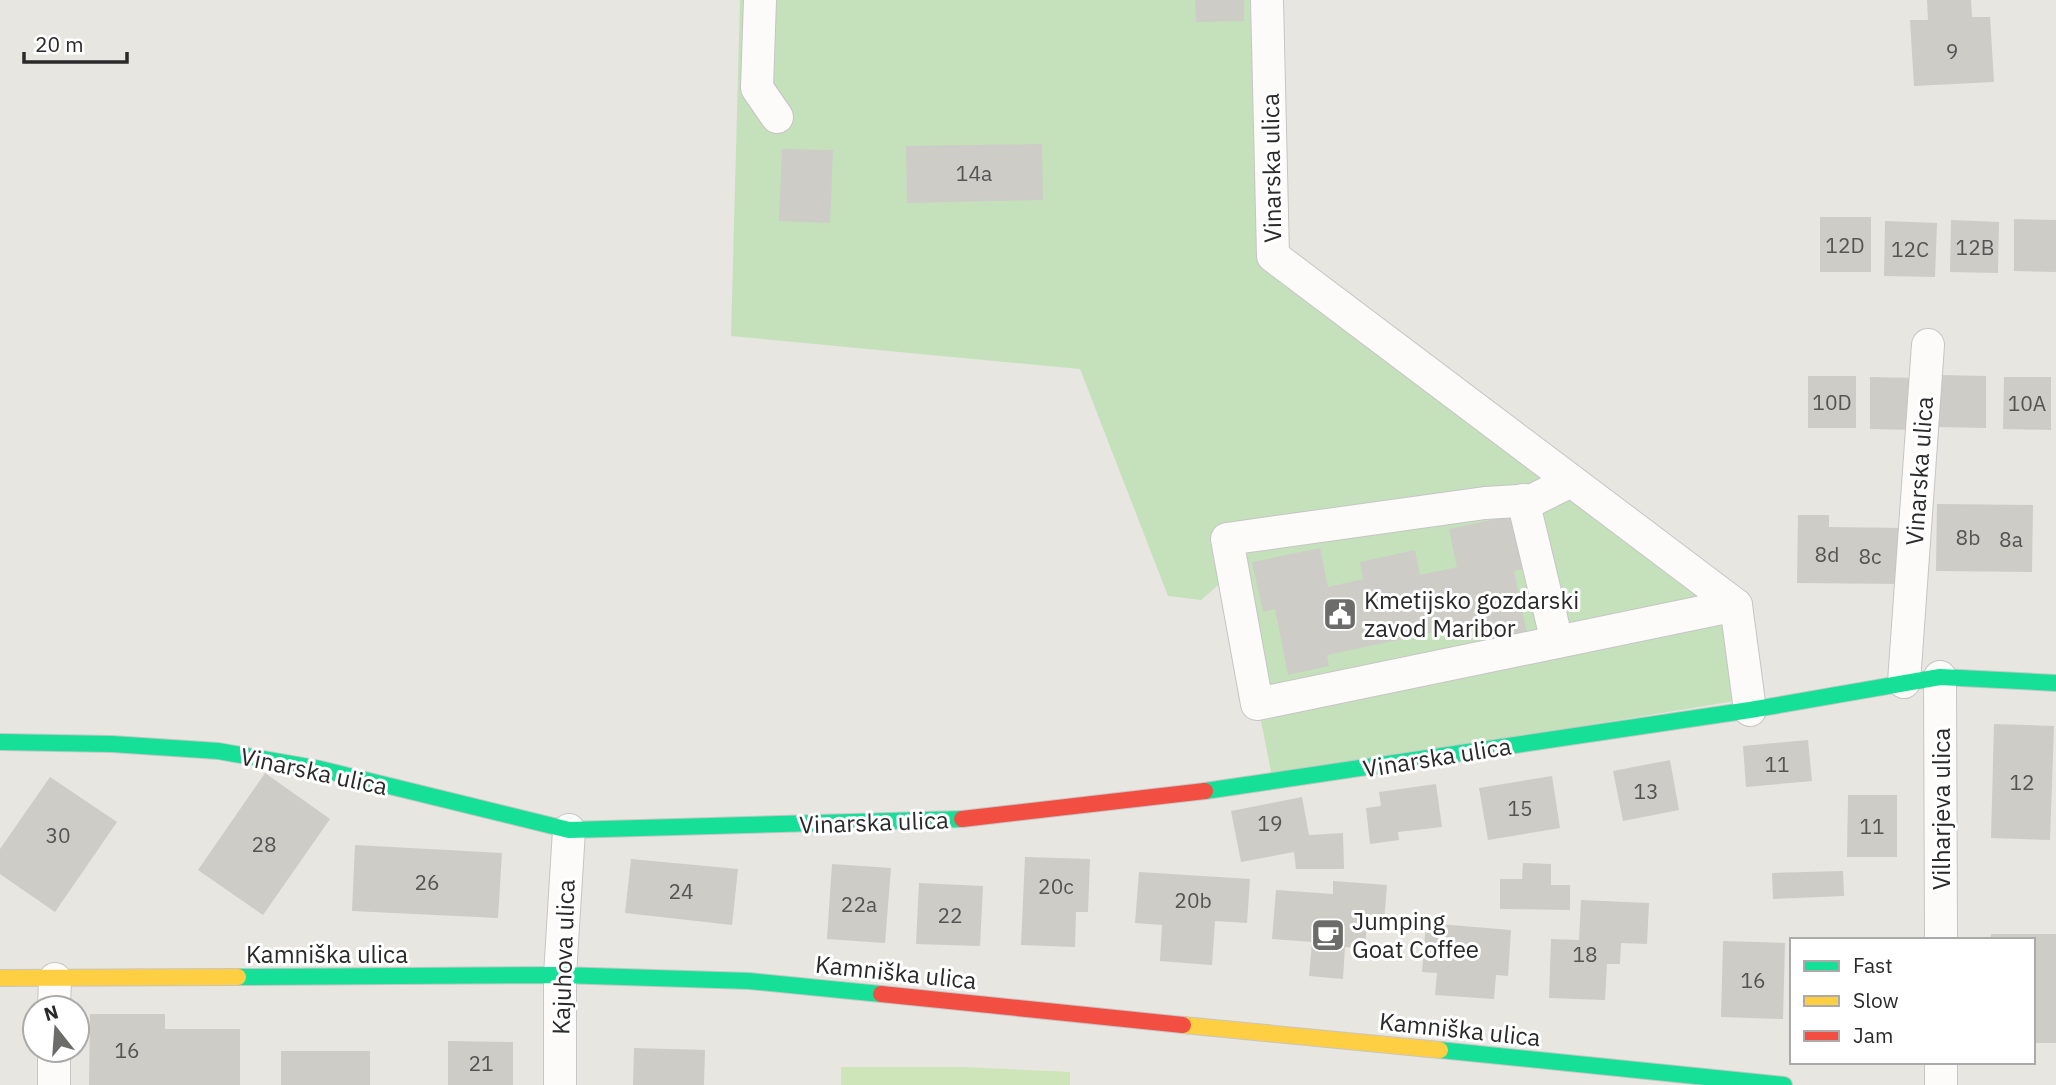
<svg xmlns="http://www.w3.org/2000/svg" width="2056" height="1085" font-family="'IBM Plex Sans',sans-serif">
  <style>
    .green { fill: #c5e1bc }
    .pitch { fill: #cee5ba }
    .building { fill: #cdccc7 }
    .lines { fill: none; stroke-linecap: round; stroke-linejoin: round }
    .street-casing { stroke: #c6c5c5; stroke-width: 34 }
    .fast-casing { stroke: #c6c5c5; stroke-width: 18 }
    .slow-casing { stroke: #c6c5c5; stroke-width: 18 }
    .jam-casing { stroke: #c6c5c5; stroke-width: 18 }
    .street { stroke: #fcfbfa; stroke-width: 32 }
    .fast { stroke: #16e098; stroke-width: 16 }
    .slow { stroke: #ffcf43; stroke-width: 16 }
    .jam { stroke: #f24e42; stroke-width: 16 }
    .labels { text-anchor: middle; dominant-baseline: central; stroke-width: 6; stroke-linejoin: round; paint-order: stroke }
    .number-label { font-size: 21px; fill: #545453 }
    .street-label { font-size: 24px; fill: #2a2a2a; stroke: #fff }
    .poi-label { font-size: 24px; fill: #2a2a2a; stroke: #fff; text-anchor: start }
  </style>
  <rect width="100%" height="100%" fill="#e8e6e0"/>
  <polygon class="green" points="740,0 1250,0 1255,133 1268,270 1724,602 1741,700 1272,777 1232,573 1201,600 1168,596 1080,369 731,336"/>
  <polygon class="pitch" points="841,1067 963,1067 1070,1072 1070,1085 841,1085"/>
  <g class="building">
    <polygon points="1195,0 1244,0 1244,21 1196,22"/>
    <polygon points="1927,0 1971,0 1972,17 1990,17 1994,82 1914,86 1910,20 1928,20"/>
    <polygon points="1042,144 1043,200 907,203 906,146"/>
    <polygon points="782,149 833,150 830,223 779,221"/>
    <rect x="1820" y="217" width="51" height="55"/>
    <polygon points="2014,219 2056,220 2056,272 2014,271"/>
    <polygon points="1951,220 1999,222 1998,273 1950,272"/>
    <polygon points="1885,221 1937,223 1935,277 1884,276"/>
    <polygon points="1939,375 1986,376 1986,428 1938,427"/>
    <rect x="1808" y="376" width="48" height="52"/>
    <polygon points="1870,377 1917,378 1917,430 1870,429"/>
    <polygon points="2004,377 2051,377 2051,430 2003,429"/>
    <polygon points="1937,504 2033,505 2032,572 1936,571"/>
    <polygon points="1520,514 1531,567 1514,571 1527,633 1487,641 1483,622 1327,655 1329,666 1288,675 1275,609 1263,612 1252,562 1320,548 1328,587 1363,579 1360,562 1415,550 1420,575 1457,567 1449,529"/>
    <polygon points="1798,515 1829,515 1829,527 1903,528 1902,584 1797,583"/>
    <polygon points="1994,724 2054,726 2050,840 1991,838"/>
    <polygon points="1808,740 1812,781 1746,787 1743,746"/>
    <polygon points="1670,760 1679,810 1623,821 1613,771"/>
    <polygon points="265,773 330,819 263,915 198,870"/>
    <polygon points="1552,776 1560,828 1488,840 1479,788"/>
    <polygon points="50,777 117,822 55,912 0,874 0,849"/>
    <polygon points="1436,784 1442,827 1398,832 1399,840 1370,844 1366,808 1381,806 1379,792"/>
    <polygon points="1848,795 1897,795 1897,857 1847,857"/>
    <polygon points="1302,797 1309,835 1343,833 1344,869 1296,869 1294,852 1241,862 1231,811"/>
    <polygon points="355,845 502,853 498,918 352,911"/>
    <polygon points="1025,857 1090,859 1088,912 1076,912 1075,947 1021,945"/>
    <polygon points="631,859 738,869 732,925 625,913"/>
    <polygon points="1523,863 1551,864 1551,885 1570,885 1570,910 1500,909 1500,879 1522,879"/>
    <polygon points="832,864 891,868 885,943 827,939"/>
    <polygon points="1843,871 1844,896 1773,899 1772,873"/>
    <polygon points="1139,872 1250,879 1247,923 1215,921 1212,965 1160,961 1162,925 1135,923"/>
    <polygon points="1333,881 1387,885 1384,922 1367,921 1365,949 1345,947 1343,979 1309,976 1312,942 1272,939 1276,890 1333,894"/>
    <polygon points="919,883 983,886 980,946 916,944"/>
    <polygon points="1581,900 1649,903 1647,944 1621,943 1620,964 1607,964 1605,1000 1549,998 1551,939 1579,940"/>
    <polygon points="1426,923 1511,930 1508,976 1496,975 1494,999 1435,995 1437,973 1422,972"/>
    <polygon points="1991,934 2056,934 2056,1043 2033,1043 2033,940 1991,940"/>
    <polygon points="1723,941 1785,943 1783,1019 1721,1017"/>
    <polygon points="90,1014 165,1014 165,1029 240,1029 240,1085 89,1085"/>
    <polygon points="448,1041 513,1042 513,1085 448,1085"/>
    <polygon points="634,1048 705,1050 704,1085 633,1085"/>
    <rect x="281" y="1051" width="89" height="34"/>
  </g>
  <g class="lines">
    <g class="street-casing">
      <g id="street">
        <polyline points="760,0 757,88 777,117"/>
        <polyline points="1267,0 1273,256 1736,605 1750,710"/>
        <polyline points="1571,481 1533,500 1485,503 1227,539 1257,704 1736,605"/>
        <polyline points="1523,500 1557,642"/>
        <polyline points="1940,677 1941,940"/>
        <polyline points="1904,682 1928,345"/>
        <polyline points="54,1008 55,979"/>
        <polyline points="54,1085 54,1050"/>
        <polyline points="560,1085 560,975 569,830"/>
        <polyline points="1941,1085 1941,1062"/>
      </g>
    </g>
    <g class="fast-casing">
      <g id="fast">
        <polyline points="0,742 112,744 218,751 320,769 569,830 962,819"/>
        <polyline points="1205,791 1750,710 1940,677 2056,683"/>
        <polyline points="238,977 560,975 749,981 881,994"/>
        <polyline points="1440,1050 1784,1085"/>
      </g>
    </g>
    <g class="slow-casing">
      <g id="slow">
        <polyline points="0,978 238,977"/>
        <polyline points="1183,1025 1440,1050"/>
      </g>
    </g>
    <g class="jam-casing">
      <g id="jam">
        <polyline points="962,819 1205,791"/>
        <polyline points="881,994 1183,1025"/>
      </g>
    </g>
    <use href="#street" class="street"/>
    <use href="#fast" class="fast"/>
    <use href="#slow" class="slow"/>
    <use href="#jam" class="jam"/>
  </g>
  <defs>
    <g id="civic-square" transform="scale(1.75)"><rect x="-9" y="-9" width="18" height="18" rx="4" fill="#6c6c6a" stroke="#fff"/><path d="M-.6-6.5H3V-4.5H.6V-3L4-1V1h2V6H-6V1h2V-1L-.6-3ZM-1.2 2.5V6h2.4V2.5Z" fill="#fff"/></g>
    <g id="cafe-square" transform="scale(1.75)"><rect x="-9" y="-9" width="18" height="18" rx="4" fill="#6c6c6a" stroke="#fff"/><path d="M-5.5-4.5H6V0H3Q3 3.5 0 3.5H-2.5Q-5.5 3.5-5.5 0ZM3-3.2v2h1.7v-2ZM-6 4.5H4V6H-6Z" fill="#fff"/></g>
  </defs>
  <g fill-rule="evenodd">
    <use href="#civic-square" x="1340" y="614"/>
    <use href="#cafe-square" x="1328" y="935"/>
  </g>
  <g class="labels">
    <g class="number-label">
      <text x="1952" y="51">9</text>
      <text x="974" y="173">14a</text>
      <text x="1845" y="245">12D</text>
      <text x="1975" y="247">12B</text>
      <text x="1910" y="249">12C</text>
      <text x="1832" y="402">10D</text>
      <text x="2027" y="403">10A</text>
      <text x="1968" y="537">8b</text>
      <text x="2011" y="539">8a</text>
      <text x="1827" y="554">8d</text>
      <text x="1870" y="556">8c</text>
      <text x="1777" y="764">11</text>
      <text x="2022" y="782">12</text>
      <text x="1646" y="791">13</text>
      <text x="1520" y="808">15</text>
      <text x="1270" y="823">19</text>
      <text x="1872" y="826">11</text>
      <text x="58" y="835">30</text>
      <text x="264" y="844">28</text>
      <text x="427" y="882">26</text>
      <text x="1056" y="886">20c</text>
      <text x="681" y="891">24</text>
      <text x="1193" y="900">20b</text>
      <text x="859" y="904">22a</text>
      <text x="950" y="915">22</text>
      <text x="1585" y="954">18</text>
      <text x="1753" y="980">16</text>
      <text x="127" y="1050">16</text>
      <text x="481" y="1063">21</text>
    </g>
    <g class="street-label">
      <text transform="translate(1271 168) rotate(-91)">Vinarska ulica</text>
      <text transform="translate(1919 471) rotate(-86)">Vinarska ulica</text>
      <text transform="translate(1437 757) rotate(-9)">Vinarska ulica</text>
      <text transform="translate(314 771) rotate(12)">Vinarska ulica</text>
      <text transform="translate(1941 809) rotate(-90)">Vilharjeva ulica</text>
      <text transform="translate(874 822) rotate(-2)">Vinarska ulica</text>
      <text x="327" y="954">Kamniška ulica</text>
      <text transform="translate(563 957) rotate(-88)">Kajuhova ulica</text>
      <text transform="translate(896 972) rotate(6)">Kamniška ulica</text>
      <text transform="translate(1460 1029) rotate(6)">Kamniška ulica</text>
    </g>
    <g class="poi-label">
      <text x="1364" y="600">Kmetijsko gozdarski<tspan x="1364" dy="28">zavod Maribor</tspan></text>
      <text x="1352" y="921">Jumping<tspan x="1352" dy="28">Goat Coffee</tspan></text>
    </g>
  </g>
  <rect x="1790" y="938" width="245" height="126" fill="#ffffff" stroke="#aaaaaa" stroke-width="2"/>
  <rect x="1804" y="961" width="35" height="10" fill="#16e098" stroke="#aaaaaa" stroke-width="2"/>
  <text x="1853" y="973" font-size="21" fill="#2a2a2a">Fast</text>
  <rect x="1804" y="996" width="35" height="10" fill="#ffcf43" stroke="#aaaaaa" stroke-width="2"/>
  <text x="1853" y="1008" font-size="21" fill="#2a2a2a">Slow</text>
  <rect x="1804" y="1031" width="35" height="10" fill="#f24e42" stroke="#aaaaaa" stroke-width="2"/>
  <text x="1853" y="1043" font-size="21" fill="#2a2a2a">Jam</text>
  <g transform="translate(56 1029) rotate(343)"><circle r="33" fill="#ffffff" stroke="#aaaaaa" stroke-width="2"/>
  <path d="M0-5L12 26L0 18L-12 26Z" fill="#6c6c6a"/>
  <text y="-10" font-size="19" font-weight="bold" text-anchor="middle" fill="#2a2a2a">N</text>
  </g>
  <path d="M24 52v10h103v-10" fill="none" stroke="#2a2a2a" stroke-width="3.5"/>
  <text x="35" y="52" font-size="21" fill="#2a2a2a" stroke="#ffffff" stroke-width="5" paint-order="stroke">20 m</text>
</svg>
